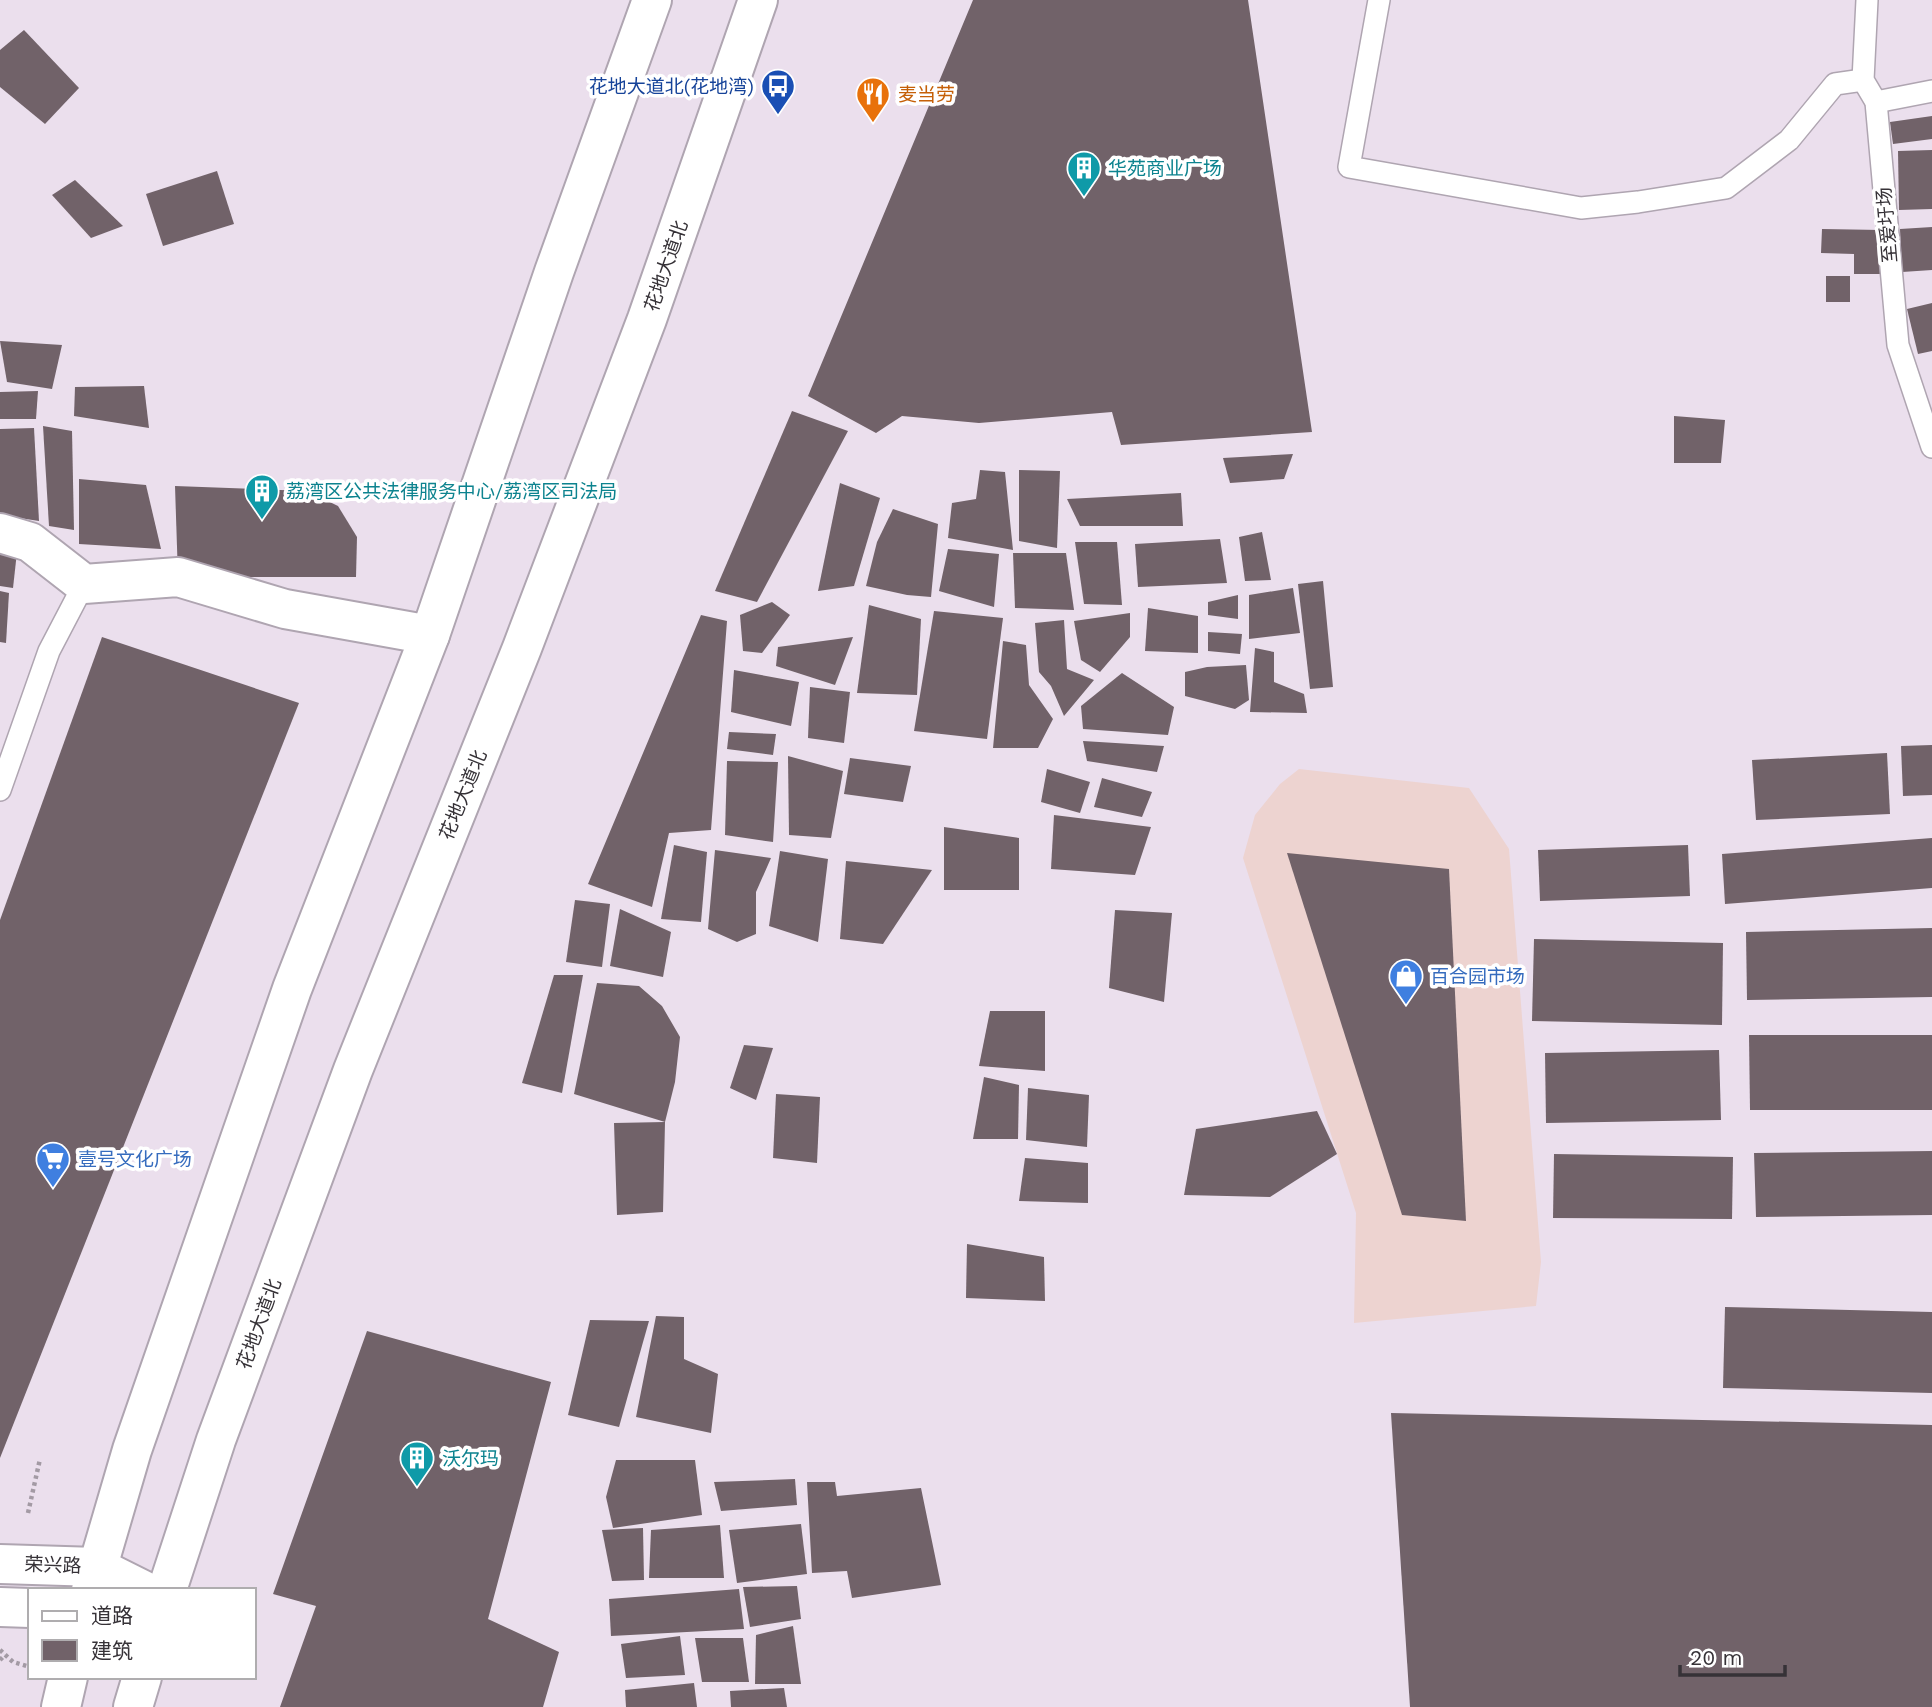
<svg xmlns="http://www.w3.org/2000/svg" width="1932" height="1707" font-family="'Work Sans','Noto Sans SC',sans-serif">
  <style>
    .commercial { fill: #edd3d0 }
    .building { fill: #716269 }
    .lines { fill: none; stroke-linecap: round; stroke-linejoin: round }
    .service-casing { stroke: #afa5b1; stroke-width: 24 }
    .minor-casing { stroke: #afa5b1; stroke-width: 42 }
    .tertiary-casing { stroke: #afa5b1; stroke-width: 42 }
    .primary-casing { stroke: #afa5b1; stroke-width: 42 }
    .path { stroke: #a39aa4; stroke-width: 4.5; stroke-dasharray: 3.5 3.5; stroke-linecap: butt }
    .service { stroke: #fff; stroke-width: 21 }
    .minor { stroke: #fff; stroke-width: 38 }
    .tertiary { stroke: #fff; stroke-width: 38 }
    .primary { stroke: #fff; stroke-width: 38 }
    .labels { text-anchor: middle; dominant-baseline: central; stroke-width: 7; stroke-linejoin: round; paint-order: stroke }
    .transit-label { font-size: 19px; fill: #164399; stroke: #fff; text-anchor: end }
    .food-label { font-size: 19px; fill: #c56008; stroke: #fff; text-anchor: start }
    .culture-label { font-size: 19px; fill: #0d838f; stroke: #fff; text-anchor: start }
    .street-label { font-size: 19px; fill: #363237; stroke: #fff }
    .shop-label { font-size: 19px; fill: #366cbe; stroke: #fff; text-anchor: start }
  </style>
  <rect width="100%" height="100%" fill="#ebdfed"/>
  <polygon class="commercial" points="1299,769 1469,788 1509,849 1541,1262 1536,1306 1354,1323 1356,1213 1243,858 1255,815 1280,784"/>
  <g class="building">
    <polygon points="973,0 1248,0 1312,432 1121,445 1112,412 979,423 902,416 876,433 808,396"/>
    <polygon points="24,30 79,88 45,124 0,87 0,50"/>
    <polygon points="1932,116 1932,139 1893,144 1890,122"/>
    <polygon points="1932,150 1932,209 1899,210 1898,151"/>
    <polygon points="217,171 234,224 163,246 146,194"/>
    <polygon points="75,180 123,226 91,238 52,195"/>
    <polygon points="1932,227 1932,270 1902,272 1900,229"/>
    <polygon points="1822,229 1881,230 1880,274 1854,274 1854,254 1821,253"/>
    <rect x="1826" y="276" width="24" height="26"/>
    <polygon points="1932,303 1932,351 1918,354 1907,309"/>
    <polygon points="0,341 62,345 52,389 7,382"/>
    <polygon points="144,386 149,428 74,416 75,387"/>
    <polygon points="38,391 36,419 0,419 0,392"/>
    <polygon points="792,411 848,431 757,602 715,591"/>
    <polygon points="1674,416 1725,420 1721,463 1674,463"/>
    <polygon points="43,426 72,431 74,530 49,526"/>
    <polygon points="34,428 39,521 0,515 0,429"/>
    <polygon points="1293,454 1284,479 1230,483 1223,458"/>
    <polygon points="980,470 1005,472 1013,550 948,538 952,503 976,499"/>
    <polygon points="1019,470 1060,471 1057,548 1019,541"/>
    <polygon points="79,479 146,485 161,549 79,544"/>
    <polygon points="840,483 880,498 854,586 818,591"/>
    <polygon points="175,486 307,491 338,506 357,537 356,577 178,577"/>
    <polygon points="1181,493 1183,526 1080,526 1067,499"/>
    <polygon points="893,509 938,524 931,597 907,595 866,586 877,542"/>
    <polygon points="1262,532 1271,580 1245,581 1239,537"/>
    <polygon points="1220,539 1227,583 1138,587 1135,544"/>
    <polygon points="1075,542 1117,542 1122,605 1084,604"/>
    <polygon points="0,546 17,552 13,588 0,586"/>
    <polygon points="948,549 999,554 994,607 939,591"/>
    <polygon points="1013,553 1066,553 1074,610 1015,608"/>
    <polygon points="1323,581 1333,687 1310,689 1298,584"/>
    <polygon points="1293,588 1300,633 1249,639 1249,595"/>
    <polygon points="0,591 9,593 6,643 0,642"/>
    <polygon points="1238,595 1238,619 1208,615 1208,602"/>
    <polygon points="772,602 790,615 762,653 743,651 740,615"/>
    <polygon points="869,605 921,619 917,695 857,693"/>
    <polygon points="1148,608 1198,616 1198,653 1145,651"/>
    <polygon points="934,611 1003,618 987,739 914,731"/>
    <polygon points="1130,613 1130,637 1100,672 1081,660 1074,621"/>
    <polygon points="701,615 727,621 711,830 669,833 652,907 588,884"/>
    <polygon points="1064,620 1067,669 1094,680 1064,716 1051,686 1039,672 1035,623"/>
    <polygon points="1208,632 1242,634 1240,654 1208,651"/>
    <polygon points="102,637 299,703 0,1458 0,920"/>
    <polygon points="853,637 835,685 776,666 778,647"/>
    <polygon points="1003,641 1026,645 1029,685 1053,719 1038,748 993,748"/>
    <polygon points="1255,648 1274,652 1274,682 1304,694 1307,713 1250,712"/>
    <polygon points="1246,665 1249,700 1235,709 1185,696 1185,672 1207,667"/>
    <polygon points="734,670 799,682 791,726 731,712"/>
    <polygon points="1122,673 1174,707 1168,735 1083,729 1081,706"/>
    <polygon points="810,687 850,692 844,743 808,738"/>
    <polygon points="729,732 776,734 773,755 727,749"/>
    <polygon points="1083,741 1164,746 1157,772 1087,761"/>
    <polygon points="1932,745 1932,795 1903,796 1901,746"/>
    <polygon points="1887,753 1890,814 1756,820 1752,760"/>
    <polygon points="788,756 843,771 831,838 789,835"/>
    <polygon points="850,758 911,766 903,802 844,794"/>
    <polygon points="727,761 778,762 773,842 725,835"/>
    <polygon points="1047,769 1090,782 1080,813 1041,802"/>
    <polygon points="1102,778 1152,792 1142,817 1094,807"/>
    <polygon points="1054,815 1151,827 1135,875 1051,869"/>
    <polygon points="944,827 1019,838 1019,890 944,890"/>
    <polygon points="1932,838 1932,888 1725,904 1722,854"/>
    <polygon points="674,845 707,852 701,922 661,919"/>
    <polygon points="1688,845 1690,896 1540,901 1538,850"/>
    <polygon points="715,850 771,858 756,892 756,934 737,942 708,929"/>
    <polygon points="780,851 828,859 818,942 769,926"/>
    <polygon points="1287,853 1449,869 1466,1221 1402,1215"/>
    <polygon points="846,861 932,870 883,944 840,939"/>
    <polygon points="575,900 610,904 602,967 566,962"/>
    <polygon points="620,909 671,932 663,977 610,966"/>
    <polygon points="1115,910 1172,913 1164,1002 1109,988"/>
    <polygon points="1932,928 1932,997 1747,1000 1746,932"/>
    <polygon points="1534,939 1723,943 1722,1025 1532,1021"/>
    <polygon points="554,975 583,975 562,1093 522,1083"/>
    <polygon points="597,983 639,986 662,1006 680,1037 675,1082 665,1122 663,1212 617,1215 614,1123 665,1122 574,1094"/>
    <polygon points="990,1011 1045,1011 1045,1071 979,1066"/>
    <polygon points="1749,1035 1932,1035 1932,1110 1750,1110"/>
    <polygon points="744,1045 773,1048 756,1100 730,1088"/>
    <polygon points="1719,1050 1721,1120 1546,1123 1545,1053"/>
    <polygon points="984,1077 1019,1085 1018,1139 973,1139"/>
    <polygon points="1028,1088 1089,1095 1087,1147 1026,1140"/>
    <polygon points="776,1094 820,1097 817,1163 773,1158"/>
    <polygon points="1317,1111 1337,1154 1270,1197 1184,1195 1196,1129"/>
    <polygon points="1932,1151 1932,1215 1756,1217 1754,1153"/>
    <polygon points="1554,1154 1733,1157 1732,1219 1553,1218"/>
    <polygon points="1025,1158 1088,1163 1088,1203 1019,1201"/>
    <polygon points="967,1244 1044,1257 1045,1301 966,1298"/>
    <polygon points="1725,1307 1932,1312 1932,1393 1723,1388"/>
    <polygon points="656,1316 684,1317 684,1359 718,1374 711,1433 636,1417"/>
    <polygon points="590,1320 649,1321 619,1427 568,1415"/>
    <polygon points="367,1331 551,1382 488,1619 559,1652 543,1707 280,1707 316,1606 273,1594"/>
    <polygon points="1391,1413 1932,1425 1932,1707 1410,1707"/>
    <polygon points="616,1460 695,1460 702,1515 613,1528 606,1497"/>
    <polygon points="795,1479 797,1505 721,1511 714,1482"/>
    <polygon points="807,1482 835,1482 837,1496 921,1488 941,1585 852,1598 847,1571 812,1573"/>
    <polygon points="801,1524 807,1574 737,1583 729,1530"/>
    <polygon points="720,1525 724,1578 649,1578 651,1530"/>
    <polygon points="643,1528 644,1580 612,1581 602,1530"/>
    <polygon points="797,1586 801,1619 750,1627 743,1587"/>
    <polygon points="739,1589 744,1629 611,1636 609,1599"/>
    <polygon points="793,1626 801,1684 755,1684 756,1635"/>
    <polygon points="680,1636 685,1675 626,1678 621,1644"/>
    <polygon points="695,1638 743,1638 749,1682 702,1682"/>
    <polygon points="694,1683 697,1707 626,1707 625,1690"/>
    <polygon points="784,1688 787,1707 731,1707 730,1691"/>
  </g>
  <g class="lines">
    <g class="service-casing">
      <g id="service">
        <polyline points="1379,0 1349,167 1581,208 1638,202 1726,188 1789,140 1835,84 1863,80"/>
        <polyline points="1867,0 1863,80 1876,102 1898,345 1932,447"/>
        <polyline points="1876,102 1932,91"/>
        <polyline points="0,790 49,651 84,584"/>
      </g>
    </g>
    <g class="minor-casing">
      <polyline id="minor" points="0,533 30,542 84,584 178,577 285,609 430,635"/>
    </g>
    <g class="tertiary-casing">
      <g id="tertiary">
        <polyline points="0,1564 97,1567 143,1590"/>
        <polyline points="0,1607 30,1608"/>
      </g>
    </g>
    <g class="primary-casing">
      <g id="primary">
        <polyline points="91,1590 132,1450 292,989 430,635 554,272 652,0"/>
        <polyline points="167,1590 216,1440 353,1070 522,648 647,319 758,0"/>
        <polyline points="61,1707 68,1677"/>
        <polyline points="133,1707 142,1677"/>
      </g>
    </g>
    <g class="path">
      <polyline points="28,1513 40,1459"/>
      <polyline points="0,1650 13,1662 30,1667"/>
      <polyline points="0,1660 5,1655"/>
    </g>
    <use href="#service" class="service"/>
    <use href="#minor" class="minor"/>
    <use href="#tertiary" class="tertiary"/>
    <use href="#primary" class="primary"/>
  </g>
  <defs>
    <g id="bus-pin" transform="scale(1.75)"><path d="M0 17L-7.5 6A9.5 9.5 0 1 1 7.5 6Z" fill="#1a4fb4" stroke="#fff"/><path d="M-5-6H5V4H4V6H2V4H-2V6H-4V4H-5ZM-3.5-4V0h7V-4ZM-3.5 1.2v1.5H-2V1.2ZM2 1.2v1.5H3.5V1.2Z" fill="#fff"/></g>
    <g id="restaurant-pin" transform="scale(1.75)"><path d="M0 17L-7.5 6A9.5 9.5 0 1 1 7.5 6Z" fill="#e8710a" stroke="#fff"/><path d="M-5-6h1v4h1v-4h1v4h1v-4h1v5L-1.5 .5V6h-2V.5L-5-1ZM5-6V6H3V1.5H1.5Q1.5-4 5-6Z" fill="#fff"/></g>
    <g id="building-pin" transform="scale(1.75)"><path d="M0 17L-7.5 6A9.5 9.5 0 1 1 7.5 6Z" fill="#0f9aa8" stroke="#fff"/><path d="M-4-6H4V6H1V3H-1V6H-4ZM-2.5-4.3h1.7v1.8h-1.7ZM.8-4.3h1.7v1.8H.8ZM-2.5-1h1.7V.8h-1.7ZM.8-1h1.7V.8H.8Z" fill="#fff"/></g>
    <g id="shop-pin" transform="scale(1.75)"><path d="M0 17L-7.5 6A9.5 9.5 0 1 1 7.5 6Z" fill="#3f7fe0" stroke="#fff"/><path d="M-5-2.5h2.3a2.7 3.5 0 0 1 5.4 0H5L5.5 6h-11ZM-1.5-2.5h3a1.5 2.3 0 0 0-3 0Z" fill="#fff"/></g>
    <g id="supermarket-pin" transform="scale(1.75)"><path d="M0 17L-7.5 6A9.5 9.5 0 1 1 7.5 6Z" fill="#3f7fe0" stroke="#fff"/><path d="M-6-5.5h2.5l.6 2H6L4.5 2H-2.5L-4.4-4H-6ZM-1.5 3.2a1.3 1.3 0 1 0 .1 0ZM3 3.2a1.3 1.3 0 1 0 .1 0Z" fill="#fff"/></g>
  </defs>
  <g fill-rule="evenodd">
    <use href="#bus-pin" x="778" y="86"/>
    <use href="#restaurant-pin" x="873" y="94"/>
    <use href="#building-pin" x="1084" y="168"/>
    <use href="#building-pin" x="262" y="491"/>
    <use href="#shop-pin" x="1406" y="976"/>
    <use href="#supermarket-pin" x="53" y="1159"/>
    <use href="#building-pin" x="417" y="1458"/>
  </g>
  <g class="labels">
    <g class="transit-label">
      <text x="754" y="86">花地大道北(花地湾)</text>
    </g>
    <g class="food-label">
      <text x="898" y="94">麦当劳</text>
    </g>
    <g class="culture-label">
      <text x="1108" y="168">华苑商业广场</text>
      <text x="286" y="491">荔湾区公共法律服务中心/荔湾区司法局</text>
      <text x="442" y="1458">沃尔玛</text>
    </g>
    <g class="street-label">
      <text transform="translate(1887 225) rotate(-95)">至爱圩场</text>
      <text transform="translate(666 266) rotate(-71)">花地大道北</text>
      <text transform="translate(463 795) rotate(-68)">花地大道北</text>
      <text transform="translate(259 1324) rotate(-70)">花地大道北</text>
      <text transform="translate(53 1565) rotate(2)">荣兴路</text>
    </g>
    <g class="shop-label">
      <text x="1430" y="976">百合园市场</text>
      <text x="78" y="1159">壹号文化广场</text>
    </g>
  </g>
  <rect x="28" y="1588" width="228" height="91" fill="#ffffff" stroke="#afadaf" stroke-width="2"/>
  <rect x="42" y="1611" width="35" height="10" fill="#ffffff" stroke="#afadaf" stroke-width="2"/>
  <text x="91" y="1623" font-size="21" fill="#363237">道路</text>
  <rect x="42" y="1640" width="35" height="21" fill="#716269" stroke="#afadaf" stroke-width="2"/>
  <text x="91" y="1658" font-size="21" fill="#363237">建筑</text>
  <path d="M1680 1665v10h105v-10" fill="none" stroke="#363237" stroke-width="3.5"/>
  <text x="1690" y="1665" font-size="21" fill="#363237" stroke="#ffffff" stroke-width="5" paint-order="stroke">20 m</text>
</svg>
